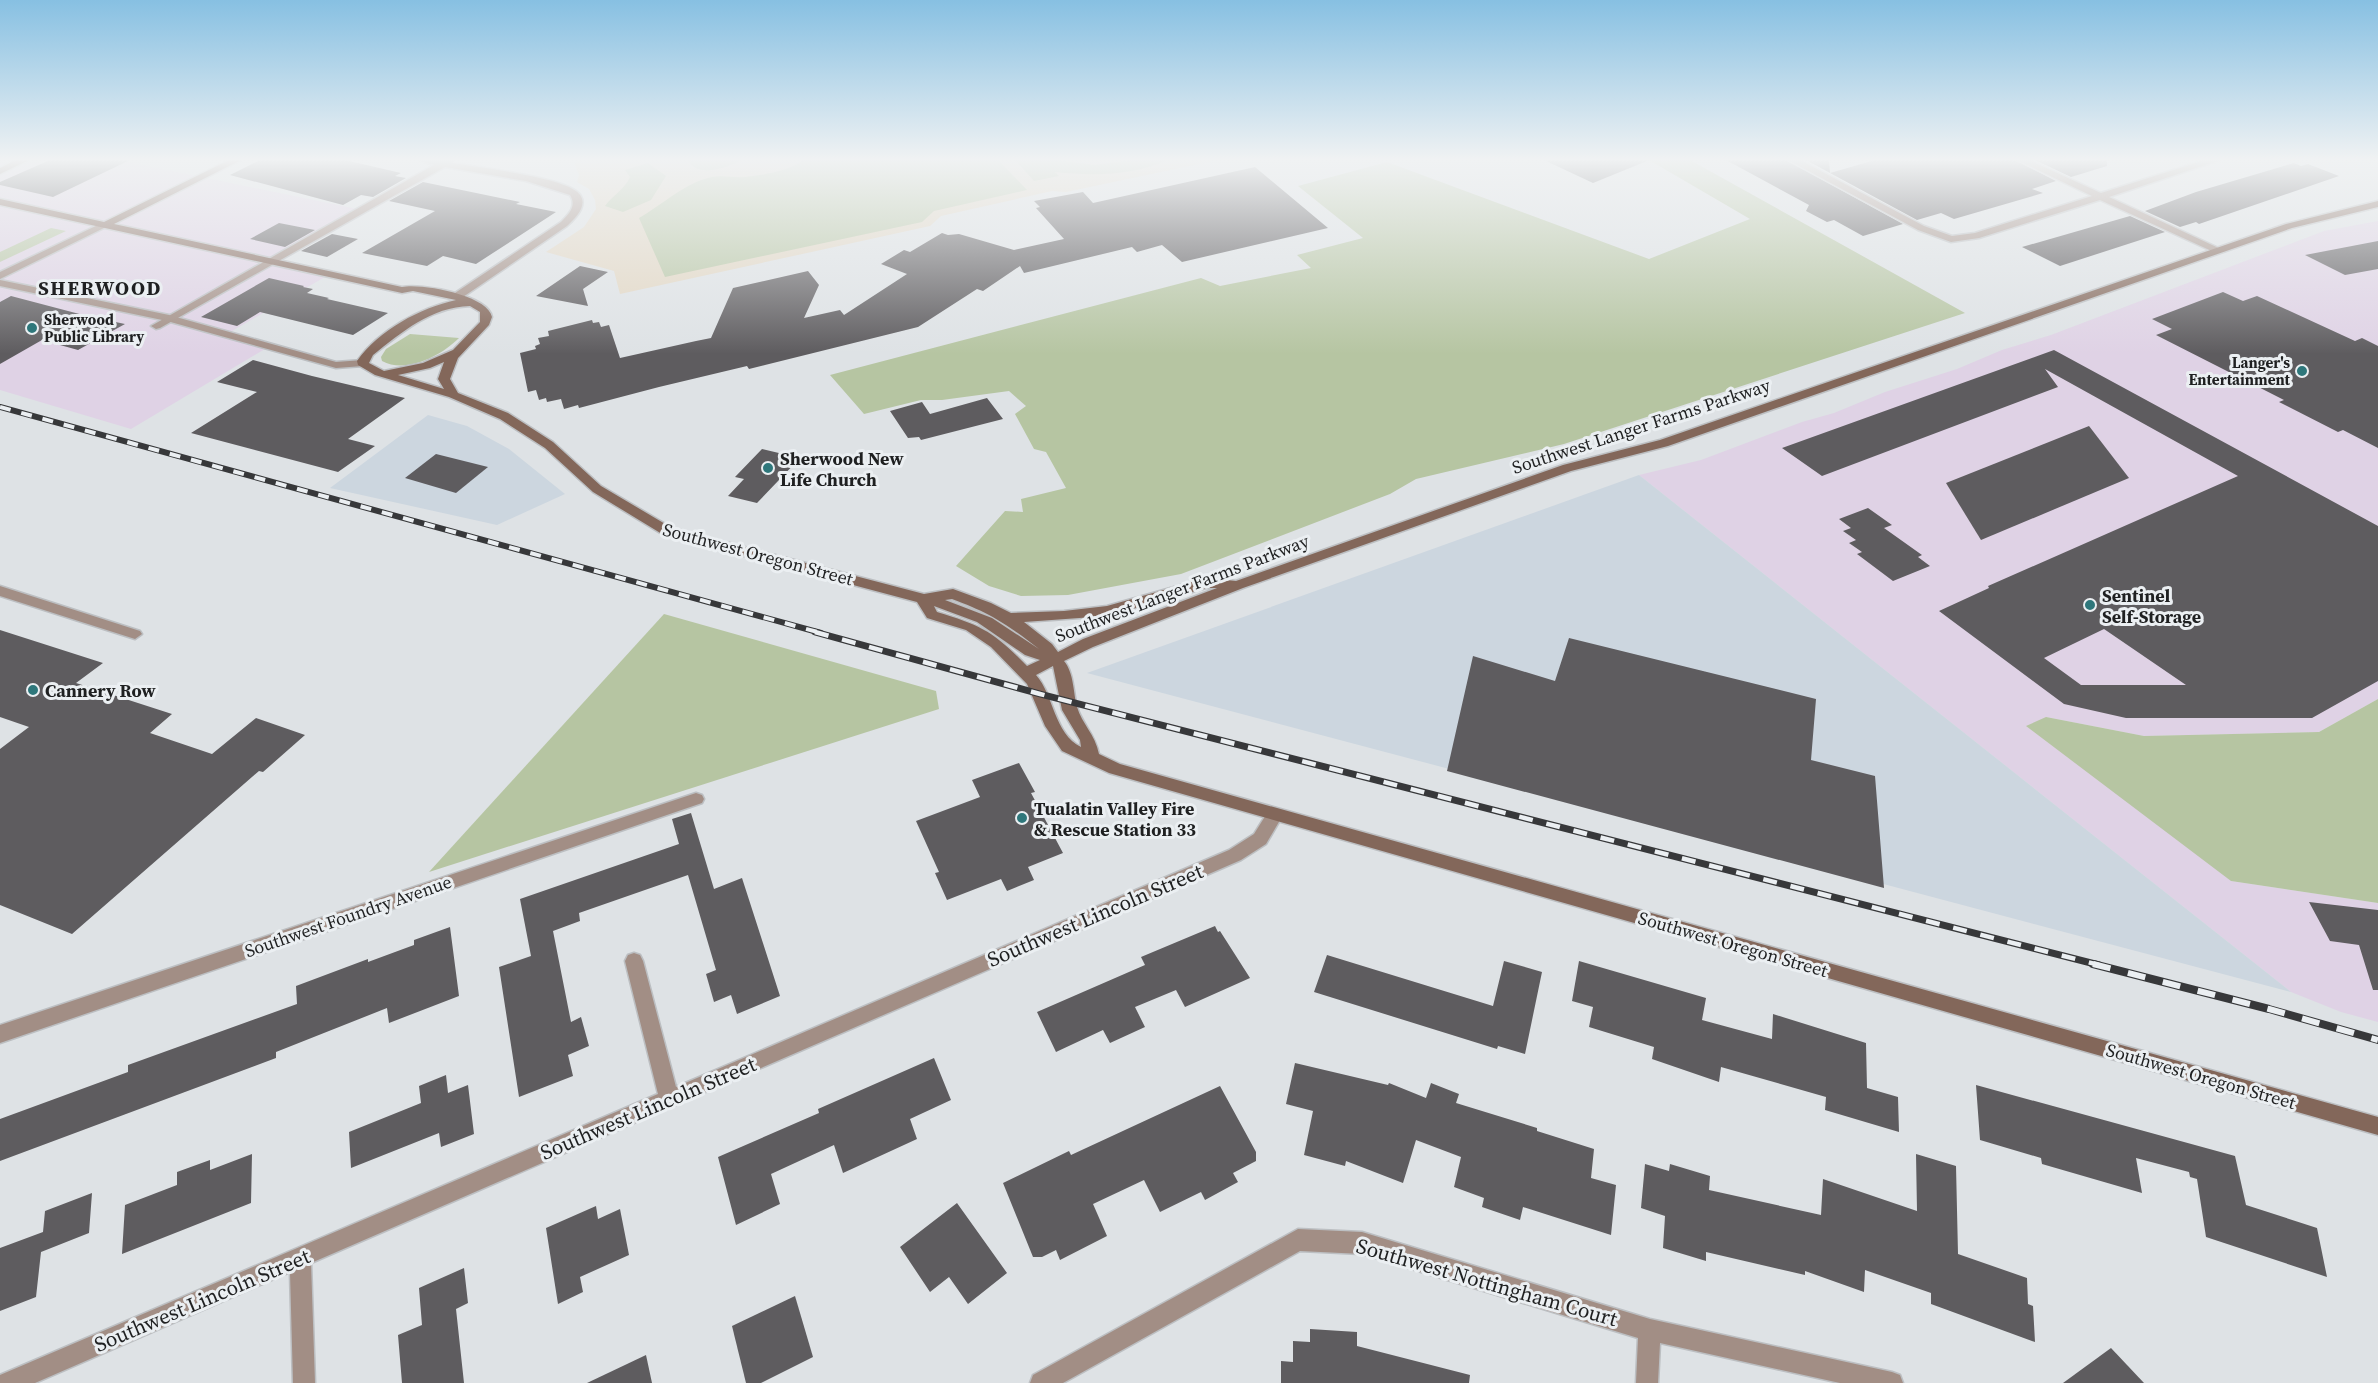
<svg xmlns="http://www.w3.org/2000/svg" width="2378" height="1383" font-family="'Source Serif 4',serif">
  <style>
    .commercial { fill: #dfd2e5 }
    .built { fill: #ccd6df }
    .education { fill: #e2d6c2 }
    .green { fill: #b6c5a2 }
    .building { fill: #5e5c5f; fill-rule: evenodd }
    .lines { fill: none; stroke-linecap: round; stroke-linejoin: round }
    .pedestrian-casing { stroke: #bcbfc2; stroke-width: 3 }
    .minor-casing { stroke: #bcbfc2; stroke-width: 3 }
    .tertiary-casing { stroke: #bcbfc2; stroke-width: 3 }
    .secondary-casing { stroke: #bcbfc2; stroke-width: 3 }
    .pedestrian { fill: #a28e85; fill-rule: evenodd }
    .minor { fill: #a28e85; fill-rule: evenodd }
    .tertiary { fill: #a28e85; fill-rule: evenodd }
    .secondary { fill: #83675a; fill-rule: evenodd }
    .rail-far2-casing { stroke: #37383a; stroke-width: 6 }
    .rail-far1-casing { stroke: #37383a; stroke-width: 7 }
    .rail-casing { stroke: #37383a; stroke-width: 8 }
    .rail-far2 { stroke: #ebeff2; stroke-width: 4; stroke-dasharray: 11; stroke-linecap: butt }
    .rail-far1 { stroke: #ebeff2; stroke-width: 4.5; stroke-dasharray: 14; stroke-linecap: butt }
    .rail { stroke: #ebeff2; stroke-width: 6; stroke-dasharray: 18; stroke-linecap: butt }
    .poi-dot { fill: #2e777b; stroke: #ebeff2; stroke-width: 2 }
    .labels { text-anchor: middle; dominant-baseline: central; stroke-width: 6; stroke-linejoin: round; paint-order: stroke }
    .far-poi-label { font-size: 15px; font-weight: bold; fill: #1f2021; stroke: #ebeff2; text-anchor: start }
    .street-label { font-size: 18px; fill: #1f2021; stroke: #ebeff2 }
    .poi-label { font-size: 18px; font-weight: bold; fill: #1f2021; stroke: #ebeff2; text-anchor: start }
    .far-district-label { font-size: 20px; font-weight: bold; letter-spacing: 1.5px; fill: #1f2021; stroke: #ebeff2 }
    .near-street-label { font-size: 21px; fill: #1f2021; stroke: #ebeff2 }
  </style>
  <rect width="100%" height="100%" fill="#dee2e5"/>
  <g class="commercial">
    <polygon points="0,160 118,160 362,210 271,261 330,274 227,334 270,346 131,429 0,390"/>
    <polygon points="2378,221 2378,699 2319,732 2144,736 2046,717 2231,881 2378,903 2378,1022 2341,1012 2291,992 1639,475 1701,460 1802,422 1834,413 1885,392 1957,369 2002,350 2051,335 2324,231"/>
  </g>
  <g class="built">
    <polygon points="428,415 467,426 509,449 565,494 497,525 330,488"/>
    <polygon points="1639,475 2291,992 1087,673"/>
  </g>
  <polygon class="education" points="579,160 1218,160 1066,192 1052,191 941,216 930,226 620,294 614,271 546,252 584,227 596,209 595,200 589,189 577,182 579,175 575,164"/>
  <g class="green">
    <path d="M688 160H742C729 167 697 179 688 160Z"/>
    <path d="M802 160H998L1027 190 934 211 922 222 665 277 639 218C662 205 686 182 712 177 723 175 734 178 745 177 758 176 795 170 802 160Z"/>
    <path d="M1015 160H1056L1094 165 1134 160H1168C1131 176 1094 176 1055 172L1059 176 1034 181Z"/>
    <polygon points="1649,160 1690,160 1965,313 1564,444 1416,479 1390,494 1181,574 1068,595 1021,596 989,586 956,566 1005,511 1023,512 1021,499 1066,488 1046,452 1034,449 1015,414 1026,406 1009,391 942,400 921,400 864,414 830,375 1201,278 1220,286 1311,268 1297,255 1363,238 1298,186 1387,162 1649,259 1750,219"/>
    <path d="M648 163 666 176 651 200 623 212 605 206C613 195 625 189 630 177L625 170Z"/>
    <polygon points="51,228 66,231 0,262 0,252"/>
    <path d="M410 334 459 338C441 356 406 374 382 361L381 357 386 349Z"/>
    <polygon points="664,614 936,691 939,709 429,872"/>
    <polygon points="2378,699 2378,903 2231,881 2026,726 2046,717 2144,736 2319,732"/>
  </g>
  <g class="building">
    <polygon points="50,160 130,160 53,197 0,185 0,182"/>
    <polygon points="260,160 345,160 401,173 395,176 406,178 373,197 361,195 343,205 230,175"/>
    <polygon points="1544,160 1647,160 1647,161 1593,183"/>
    <polygon points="1726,160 1786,160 1903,224 1863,236 1834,220 1827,222 1806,211 1809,205"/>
    <polygon points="1806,160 1829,160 1830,173 1875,160 2015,160 2056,181 2032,189 2043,193 1954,219 1941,213 1917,220"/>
    <polygon points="2035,160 2107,160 2107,166 2071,177"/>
    <polygon points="2294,163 2301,166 2308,164 2339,176 2199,224 2196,222 2180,227 2145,211 2196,192"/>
    <polygon points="1255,167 1328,228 1182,262 1162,245 1137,252 1132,247 1024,273 1020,266 983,291 977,289 918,327 749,369 747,366 659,387 579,408 578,405 564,409 561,399 547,402 546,398 539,400 536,390 528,392 520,353 536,349 535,346 540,344 538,338 549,336 548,331 592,320 593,323 599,322 601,327 609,325 620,358 696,341 711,338 733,288 808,271 819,285 804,318 840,310 844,315 907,274 881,264 904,250 910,252 942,233 948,235 959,234 1014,250 1064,239 1036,208 1040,207 1034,201 1083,192 1093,203"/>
    <polygon points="423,182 520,202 516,204 556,212 476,264 443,256 427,266 362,253 435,211 389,201"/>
    <polygon points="2130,216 2165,232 2060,266 2022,247"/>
    <polygon points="279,223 315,230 285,247 250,239"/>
    <polygon points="332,234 358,239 327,257 301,251"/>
    <polygon points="2378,241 2378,269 2345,275 2305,255"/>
    <polygon points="580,266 608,272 583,289 588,306 536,296"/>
    <polygon points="269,278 304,286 303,287 313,289 307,293 329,298 327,299 388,313 353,335 260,312 237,326 201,317"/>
    <polygon points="2223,292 2243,301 2257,296 2355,341 2362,338 2378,346 2378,448 2343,430 2338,432 2279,402 2284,400 2156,335 2172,329 2152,319"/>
    <polygon points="11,296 87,316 125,324 78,350 42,340 0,364 0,302"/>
    <path d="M2054 350 2378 526V681L2312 718H2126L2064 704 1939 611 1989 588 1988 586 2238 476 2045 369 2058 387 1822 476 1782 448ZM2104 629 2186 685H2081L2044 658Z"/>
    <polygon points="253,360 312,376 405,398 348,439 375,446 338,472 191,433 257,392 217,382"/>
    <polygon points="987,398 1003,419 921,440 919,437 908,438 890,411 922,402 930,414"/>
    <polygon points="2089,426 2129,478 1981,540 1946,483"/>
    <polygon points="762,449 800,458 757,503 728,496 744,479 735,477"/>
    <polygon points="436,454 488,467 456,493 405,478"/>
    <polygon points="1868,508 1892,525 1884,528 1922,555 1918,557 1930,566 1893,581 1857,554 1862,552 1849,543 1856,540 1843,531 1851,528 1839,519"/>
    <polygon points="0,630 103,663 76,683 172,714 150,733 212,754 256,718 305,735 263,772 259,771 72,934 0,905 0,749 29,727 0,717"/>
    <polygon points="1569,638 1816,699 1811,760 1875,776 1884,888 1447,771 1473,656 1555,681"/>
    <polygon points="1019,763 1035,792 1031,793 1063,853 1028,867 1034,880 1007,891 1001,879 947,900 935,873 939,872 916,821 980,797 972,780"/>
    <polygon points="691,813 714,889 742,878 780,996 737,1014 731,995 714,1002 706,974 716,970 688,875 579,913 580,921 553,931 571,1022 581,1017 589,1046 568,1055 573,1076 519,1097 499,967 531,956 520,899 679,844 672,819"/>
    <polygon points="2309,902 2378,910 2378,990 2373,990 2359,945 2330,941"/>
    <polygon points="1215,926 1218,932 1220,931 1250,978 1185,1007 1176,990 1135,1007 1145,1027 1110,1043 1103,1030 1056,1052 1037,1012 1145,965 1141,957"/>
    <polygon points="450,927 459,996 389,1023 387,1008 276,1052 276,1058 0,1161 0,1119 128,1072 128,1065 297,1004 296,986 368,959 368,962 414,945 414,940"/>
    <polygon points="1327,955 1493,1006 1504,961 1542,972 1525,1054 1498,1046 1497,1049 1314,992"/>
    <polygon points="1579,961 1706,998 1702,1020 1772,1039 1773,1014 1866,1043 1867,1088 1898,1097 1899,1132 1825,1110 1826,1097 1721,1067 1719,1082 1652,1059 1654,1047 1589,1027 1593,1007 1572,1001"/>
    <polygon points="934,1058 951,1100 910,1119 917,1139 843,1173 834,1145 771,1174 780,1204 736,1225 718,1157 819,1113 818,1109"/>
    <polygon points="1295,1063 1388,1085 1389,1083 1426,1098 1431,1083 1459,1094 1456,1103 1537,1128 1537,1131 1594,1149 1591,1178 1616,1185 1611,1235 1523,1207 1520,1220 1482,1207 1484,1198 1454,1187 1461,1157 1416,1140 1403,1183 1346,1161 1345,1166 1304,1155 1313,1111 1286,1104"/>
    <polygon points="446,1075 448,1093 468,1085 474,1134 441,1147 439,1133 351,1168 349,1132 421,1103 419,1086"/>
    <polygon points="1976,1085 2235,1156 2246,1205 2317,1228 2327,1277 2206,1237 2197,1179 2190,1177 2189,1172 2136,1158 2142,1193 2042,1164 2041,1158 1980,1140"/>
    <polygon points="1220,1086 1256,1152 1256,1161 1233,1173 1238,1182 1205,1200 1201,1192 1160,1212 1144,1180 1093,1204 1107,1236 1060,1260 1056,1250 1042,1257 1033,1257 1003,1183 1069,1151 1071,1155"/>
    <polygon points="252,1154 251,1203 122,1254 125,1205 177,1185 177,1172 210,1160 210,1170"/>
    <polygon points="1916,1154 1956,1166 1958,1254 2027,1278 2028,1304 2033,1306 2035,1342 1931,1304 1931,1293 1865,1270 1864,1292 1805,1271 1805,1275 1706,1252 1706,1261 1663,1248 1665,1216 1641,1208 1645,1164 1669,1171 1670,1164 1710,1176 1709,1190 1821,1215 1823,1179 1917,1211"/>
    <polygon points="92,1193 89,1233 41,1252 36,1297 0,1311 0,1248 43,1232 45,1211"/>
    <polygon points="957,1203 1007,1273 968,1304 949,1277 930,1292 900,1247"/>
    <polygon points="596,1206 598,1219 620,1209 629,1255 580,1277 583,1292 558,1304 546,1228"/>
    <polygon points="464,1268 468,1303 456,1309 464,1383 402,1383 398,1335 422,1325 419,1288"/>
    <polygon points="795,1296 813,1357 761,1383 746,1383 732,1326"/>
    <polygon points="1310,1329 1357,1332 1357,1346 1470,1375 1469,1383 1281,1383 1281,1361 1293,1362 1293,1341 1310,1342"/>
    <polygon points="2111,1348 2144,1383 2063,1383"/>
    <polygon points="646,1355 652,1383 587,1383"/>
  </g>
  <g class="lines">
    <g class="pedestrian-casing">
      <polygon id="pedestrian" points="0,280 169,315 336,362 363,360 369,363 363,366 336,368 167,321 0,286"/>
    </g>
    <g class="minor-casing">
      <g id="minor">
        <path d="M418 160H454L452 163C477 167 559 177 576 191 591 202 577 217 567 226L460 299H452V295L561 222C569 214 577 206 570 195L526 181 445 167 160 328 156 329 151 326 434 165Z"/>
        <polygon points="1788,160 1800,160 1924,226 1952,236 1975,233 2092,196 2017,160 2029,160 2101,193 2205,160 2220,160 2109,197 2225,251 2216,253 2100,200 1979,238 1951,242 1918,230"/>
        <polygon points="0,586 140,631 142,634 135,639 0,596"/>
        <polygon points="696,793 702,795 704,799 702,803 0,1043 0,1025"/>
        <polygon points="1275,809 1281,810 1283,815 1266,844 1241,860 311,1263 315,1383 293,1383 290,1272 35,1383 0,1383 0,1375 658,1094 625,961 628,955 634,953 640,955 643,961 676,1087 1229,850 1254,834 1269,810"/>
        <polygon points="1298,1229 1362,1232 1650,1319 1892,1372 1900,1375 1903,1383 1840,1383 1660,1343 1658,1383 1636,1383 1638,1338 1362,1254 1300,1251 1063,1383 1030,1383 1033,1375"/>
      </g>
    </g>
    <g class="tertiary-casing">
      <polygon id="tertiary" points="102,223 110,225 0,279 0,272"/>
    </g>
    <g class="secondary-casing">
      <g id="secondary">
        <polygon points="16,160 29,160 0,174 0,168"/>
        <path d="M229 160H241L114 224 402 287C421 283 488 295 492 317L489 325 458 358 450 379 458 393 508 413 553 442 601 486 672 528 924 594 953 589 991 603 1011 613 1064 611 1107 606 1206 578 1236 581 1563 465 1660 440 2286 224 2378 201V207L2292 228 1668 446 1571 471 1243 588 1093 647 1064 661C1074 673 1073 692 1077 707 1082 724 1095 734 1099 754L1120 764 2378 1117V1135L1109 773 1062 751 1045 726 1027 684 991 647 966 630 927 618 917 602 662 534 593 492 545 448 500 419 449 397 375 375 358 365 357 361C379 330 420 308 456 300L413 291 402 293 0 205V199L104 222ZM470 306 480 312V322L453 350 423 363 384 371 369 363 373 355C402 332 431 307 470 306ZM444 362 438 379 444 389 398 375 430 368ZM1206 588H1217L1083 639 1058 652 1052 644 1024 622 1107 616ZM952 599C990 613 1007 624 1039 649L992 618 945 600ZM934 606 977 622 1025 655 1040 660 1027 666C994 632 983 626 937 612ZM1053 666 1062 710 1080 740 1081 747C1054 734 1054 695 1036 675Z"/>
      </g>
    </g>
    <use href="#pedestrian" class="pedestrian"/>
    <use href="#minor" class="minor"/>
    <use href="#tertiary" class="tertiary"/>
    <use href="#secondary" class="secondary"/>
    <g class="rail-far2-casing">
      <polyline id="rail-far2" points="0,407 821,633"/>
    </g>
    <g class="rail-far1-casing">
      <polyline id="rail-far1" points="815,632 1040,694 2099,965"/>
    </g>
    <g class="rail-casing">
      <polyline id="rail" points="2093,964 2269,1009 2378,1040"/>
    </g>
    <use href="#rail-far2" class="rail-far2"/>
    <use href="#rail-far1" class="rail-far1"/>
    <use href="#rail" class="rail"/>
  </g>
  <linearGradient id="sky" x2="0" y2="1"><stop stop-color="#87c0e2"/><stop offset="0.45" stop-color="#f0f2f3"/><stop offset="1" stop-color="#f0f2f3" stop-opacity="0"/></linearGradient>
  <rect width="2378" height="354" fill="url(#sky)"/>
  <g class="poi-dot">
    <circle cx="32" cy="328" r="6"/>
    <circle cx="2302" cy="371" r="6"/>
    <circle cx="768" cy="468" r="6"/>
    <circle cx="2090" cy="605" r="6"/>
    <circle cx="33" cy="690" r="6"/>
    <circle cx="1022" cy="818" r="6"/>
  </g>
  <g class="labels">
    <g class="far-poi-label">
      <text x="44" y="319">Sherwood<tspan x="44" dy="17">Public Library</tspan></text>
      <text x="2290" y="362" text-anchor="end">Langer's<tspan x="2290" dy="17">Entertainment</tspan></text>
    </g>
    <g class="street-label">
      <text transform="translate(1641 426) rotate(-18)">Southwest Langer Farms Parkway</text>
      <text transform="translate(758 554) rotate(15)">Southwest Oregon Street</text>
      <text transform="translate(1182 588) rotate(-21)">Southwest Langer Farms Parkway</text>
      <text transform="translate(348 916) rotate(-19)">Southwest Foundry Avenue</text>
      <text transform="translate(1733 944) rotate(16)">Southwest Oregon Street</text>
      <text transform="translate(2201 1076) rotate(16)">Southwest Oregon Street</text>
    </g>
    <g class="poi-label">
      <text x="780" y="458">Sherwood New<tspan x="780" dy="21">Life Church</tspan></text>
      <text x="2102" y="595">Sentinel<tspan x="2102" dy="21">Self-Storage</tspan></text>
      <text x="45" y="690">Cannery Row</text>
      <text x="1034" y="808">Tualatin Valley Fire<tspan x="1034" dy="21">&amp; Rescue Station 33</tspan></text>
    </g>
    <g class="far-district-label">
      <text x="100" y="288">SHERWOOD</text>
    </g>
    <g class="near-street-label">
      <text transform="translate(1095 915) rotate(-23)">Southwest Lincoln Street</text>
      <text transform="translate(648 1108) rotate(-23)">Southwest Lincoln Street</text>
      <text transform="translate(1487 1282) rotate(16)">Southwest Nottingham Court</text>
      <text transform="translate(202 1300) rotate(-23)">Southwest Lincoln Street</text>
    </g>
  </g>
</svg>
